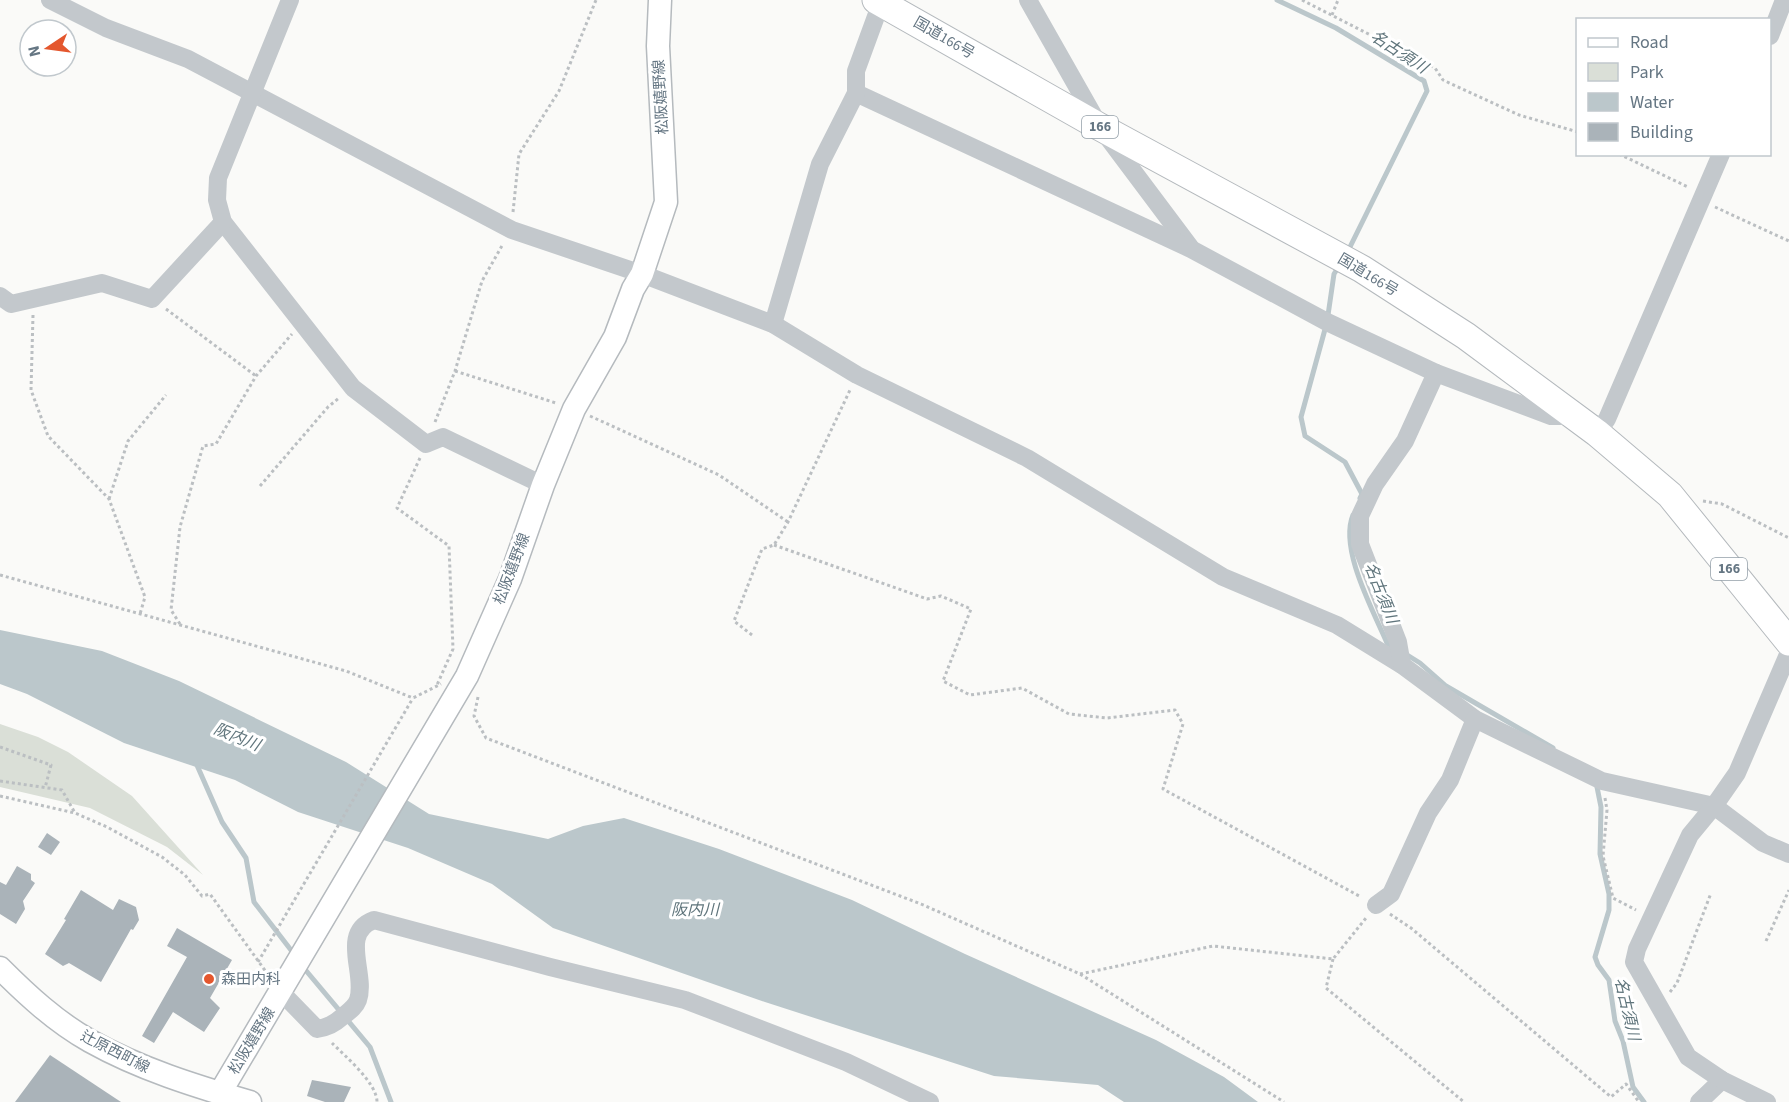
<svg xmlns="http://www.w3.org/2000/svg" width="1789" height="1102" font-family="'Source Sans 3','Noto Sans JP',sans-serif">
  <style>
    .green { fill: #dadfd7 }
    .water { fill: #bbc7cb }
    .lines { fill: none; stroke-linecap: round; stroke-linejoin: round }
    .stream { stroke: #bbc7cb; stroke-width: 5 }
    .building { fill: #aab3b9 }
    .major-casing { stroke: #b5babe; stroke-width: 25 }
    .highway-casing { stroke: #b4b9bd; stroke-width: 29 }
    .path { stroke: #bbbfc2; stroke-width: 3; stroke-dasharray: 3 3; stroke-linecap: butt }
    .minor { stroke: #c3c8cc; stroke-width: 18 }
    .major { stroke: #fff; stroke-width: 22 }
    .highway { stroke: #fff; stroke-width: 27 }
    .poi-dot { fill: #e4572e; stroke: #fff; stroke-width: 2 }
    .labels { text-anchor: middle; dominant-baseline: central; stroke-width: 6; stroke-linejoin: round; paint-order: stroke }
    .shield { fill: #fff; stroke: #939fa8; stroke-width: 1.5 }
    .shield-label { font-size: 14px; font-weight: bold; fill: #657683 }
    .street-label { font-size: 15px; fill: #657683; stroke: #fff }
    .poi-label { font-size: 15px; fill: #657683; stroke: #fff; text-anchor: start }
    .water-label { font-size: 16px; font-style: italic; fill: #60757c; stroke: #fff }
  </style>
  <rect width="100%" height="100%" fill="#fafaf8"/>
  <polygon class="green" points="0,724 38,737 68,752 132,796 203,875 167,847 90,808 0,787"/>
  <polygon class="water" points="0,630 102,651 179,681 346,762 429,814 548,839 583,826 624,818 719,849 852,900 965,954 1156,1040 1224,1077 1258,1102 1124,1102 1098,1085 994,1076 765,1002 553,928 492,884 408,848 298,812 235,780 124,743 27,694 0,684"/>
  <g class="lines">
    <g class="stream">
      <polyline points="1277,0 1336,28 1424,81 1427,91 1347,253"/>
      <polyline points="1339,266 1334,274 1327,322 1301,417 1305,436 1345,462 1362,494 1360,498"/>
      <path d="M1353 515C1339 549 1373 610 1387 643L1394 647"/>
      <polyline points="1404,653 1420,663 1446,686 1553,748"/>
      <polyline points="196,763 222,822 246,858 254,902 294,954"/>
      <polyline points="1596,782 1601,807 1600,854 1609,894 1609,910 1595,957 1598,965 1609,980 1615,1021 1623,1041 1633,1087 1644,1102"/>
      <polyline points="303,967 370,1047 391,1102"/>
    </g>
  </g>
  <g class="building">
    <polygon points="47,833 60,842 51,855 38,847"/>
    <polygon points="17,866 31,874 31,880 35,883 23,901 25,909 16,924 0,914 0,882 6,885"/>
    <polygon points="81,890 113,910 119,899 136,907 139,920 133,930 131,929 101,982 69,963 63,966 45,954 66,920 64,919"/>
    <polygon points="177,928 232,960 210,998 220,1008 204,1032 173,1012 154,1043 142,1036 187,957 167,946"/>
    <polygon points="50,1055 121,1102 15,1102"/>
    <polygon points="312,1080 351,1087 344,1102 325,1102 307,1096"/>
  </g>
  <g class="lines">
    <g class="major-casing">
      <g id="major">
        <path d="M0 968C27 995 56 1022 90 1041 140 1069 195 1086 250 1102"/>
        <polyline points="220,1093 467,676 510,579 543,485 574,409 615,337 633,289 642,274 666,202 658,46 660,0"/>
      </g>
    </g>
    <g class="highway-casing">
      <polyline id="highway" points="876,0 1100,127 1362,269 1466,336 1597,433 1670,495 1789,642"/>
    </g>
    <g class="path">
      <polyline points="1302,0 1435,68 1443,80 1519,115 1578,132"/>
      <polyline points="1332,15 1338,0"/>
      <polyline points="1619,154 1688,187"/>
      <polyline points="1715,207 1789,241"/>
      <polyline points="513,212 519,154 559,91 596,0"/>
      <polyline points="166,309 256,376"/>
      <polyline points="33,315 31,390 48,436 109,499 145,597 140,614"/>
      <polyline points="455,371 556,403"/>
      <polyline points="590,416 719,475 788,522"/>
      <polyline points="435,422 455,371 482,281 503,244"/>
      <polyline points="420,458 397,508 449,546 453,649 437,685"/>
      <polyline points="260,486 328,407 339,398"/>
      <polyline points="109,499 128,441 166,395"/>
      <polyline points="1703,501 1722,504 1789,538"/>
      <polyline points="774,545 927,599 941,596 971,609 943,681 970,695 1022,688 1069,714 1107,718 1175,710 1183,724 1163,789 1361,897"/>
      <polyline points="0,575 346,671 413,698 441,684"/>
      <polyline points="180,624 171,610 180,527 203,446 216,444 256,376 292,334"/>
      <polyline points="752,635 734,621 762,549 774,545 788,522 850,390"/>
      <polyline points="478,697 474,716 486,738 921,904 1080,974 1284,1102"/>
      <polyline points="0,747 51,765 45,788"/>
      <polyline points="0,781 62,790 75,813"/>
      <polyline points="0,796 75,813 107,827 162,857 185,875 202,896 210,894 269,976"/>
      <polyline points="1605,798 1607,810 1603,856 1613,898 1636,910"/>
      <polyline points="1390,914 1411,928 1611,1097 1626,1084 1639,1102"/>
      <polyline points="1766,941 1789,890"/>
      <polyline points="1333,959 1326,988 1464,1102"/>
      <polyline points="258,962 413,698"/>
      <polyline points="1080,974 1213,946 1333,959 1366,918"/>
      <polyline points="1670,992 1677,983 1711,893"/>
      <path d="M332 1043C345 1056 377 1083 377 1102"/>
    </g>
    <g class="minor">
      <polyline points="50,0 106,28 188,59 512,230 642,274 773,324 857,375 1027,458 1223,577 1337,625 1402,665 1475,719 1602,781 1714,806 1763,843 1789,854"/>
      <polyline points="290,0 218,178 217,200 223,222 353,388 426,444 443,437 543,485"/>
      <polyline points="1028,0 1100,127 1190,247"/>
      <polyline points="1770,36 1784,0"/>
      <polyline points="856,93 1191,249 1327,322 1436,373 1551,416 1574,416"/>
      <polyline points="0,296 11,304 102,283 152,299 223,222"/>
      <polyline points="773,324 820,164 856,93 856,71 882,0"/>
      <polyline points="1597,433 1607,419 1721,154"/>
      <polyline points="1402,665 1398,642 1360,544 1360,516 1375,484 1405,441 1436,373"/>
      <polyline points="1376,905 1391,894 1428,813 1450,780 1475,719"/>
      <path d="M281 992 317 1029C328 1027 334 1024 342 1017 348 1012 355 1008 358 1000 367 974 339 933 374 920L550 967 685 1000 846 1062 930 1102"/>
      <polyline points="1699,1102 1722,1080"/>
      <polyline points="1767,1102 1722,1080 1688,1057 1634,962 1637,949 1690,835 1714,806 1737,773 1789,652"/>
    </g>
    <use href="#major" class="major"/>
    <use href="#highway" class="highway"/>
  </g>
  <circle class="poi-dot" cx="209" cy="979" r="6"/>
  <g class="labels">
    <g class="shield">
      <rect x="1082" y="116" width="36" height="22" rx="4.5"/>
      <rect x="1711" y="558" width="36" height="22" rx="4.5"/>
    </g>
    <g class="shield-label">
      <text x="1100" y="127">166</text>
      <text x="1729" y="569">166</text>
    </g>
    <g class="street-label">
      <text transform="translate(944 38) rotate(30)">国道166号</text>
      <text transform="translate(661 97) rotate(-93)">松阪嬉野線</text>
      <text transform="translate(1368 275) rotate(31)">国道166号</text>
      <text transform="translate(512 569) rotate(-69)">松阪嬉野線</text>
      <text transform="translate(252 1041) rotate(-59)">松阪嬉野線</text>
      <text transform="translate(115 1052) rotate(27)">辻原西町線</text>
    </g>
    <g class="poi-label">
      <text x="221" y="979">森田内科</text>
    </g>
    <g class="water-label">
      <text transform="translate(1399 52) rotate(33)">名古須川</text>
      <text transform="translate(1381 593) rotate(68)">名古須川</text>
      <text transform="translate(237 737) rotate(22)">阪内川</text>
      <text x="695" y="910">阪内川</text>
      <text transform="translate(1627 1009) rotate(77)">名古須川</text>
    </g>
  </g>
  <rect x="1576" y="18" width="195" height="138" fill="#ffffff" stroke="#c1c8cd" stroke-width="1.5"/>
  <rect x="1588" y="38" width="30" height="9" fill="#ffffff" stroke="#c1c8cd" stroke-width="1.5"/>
  <text x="1630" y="48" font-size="18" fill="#657683">Road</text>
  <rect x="1588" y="63" width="30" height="18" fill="#dadfd7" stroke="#c1c8cd" stroke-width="1.5"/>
  <text x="1630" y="78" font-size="18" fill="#657683">Park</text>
  <rect x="1588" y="93" width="30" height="18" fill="#bbc7cb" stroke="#c1c8cd" stroke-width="1.5"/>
  <text x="1630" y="108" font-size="18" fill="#657683">Water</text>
  <rect x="1588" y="123" width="30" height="18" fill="#aab3b9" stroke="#c1c8cd" stroke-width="1.5"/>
  <text x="1630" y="138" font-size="18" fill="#657683">Building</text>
  <g transform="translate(48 48) rotate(257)"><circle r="28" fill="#ffffff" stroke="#c1c8cd" stroke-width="1.5"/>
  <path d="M0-4.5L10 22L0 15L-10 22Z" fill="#e4572e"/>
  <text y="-9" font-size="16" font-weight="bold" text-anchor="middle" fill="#657683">N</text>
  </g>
</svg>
